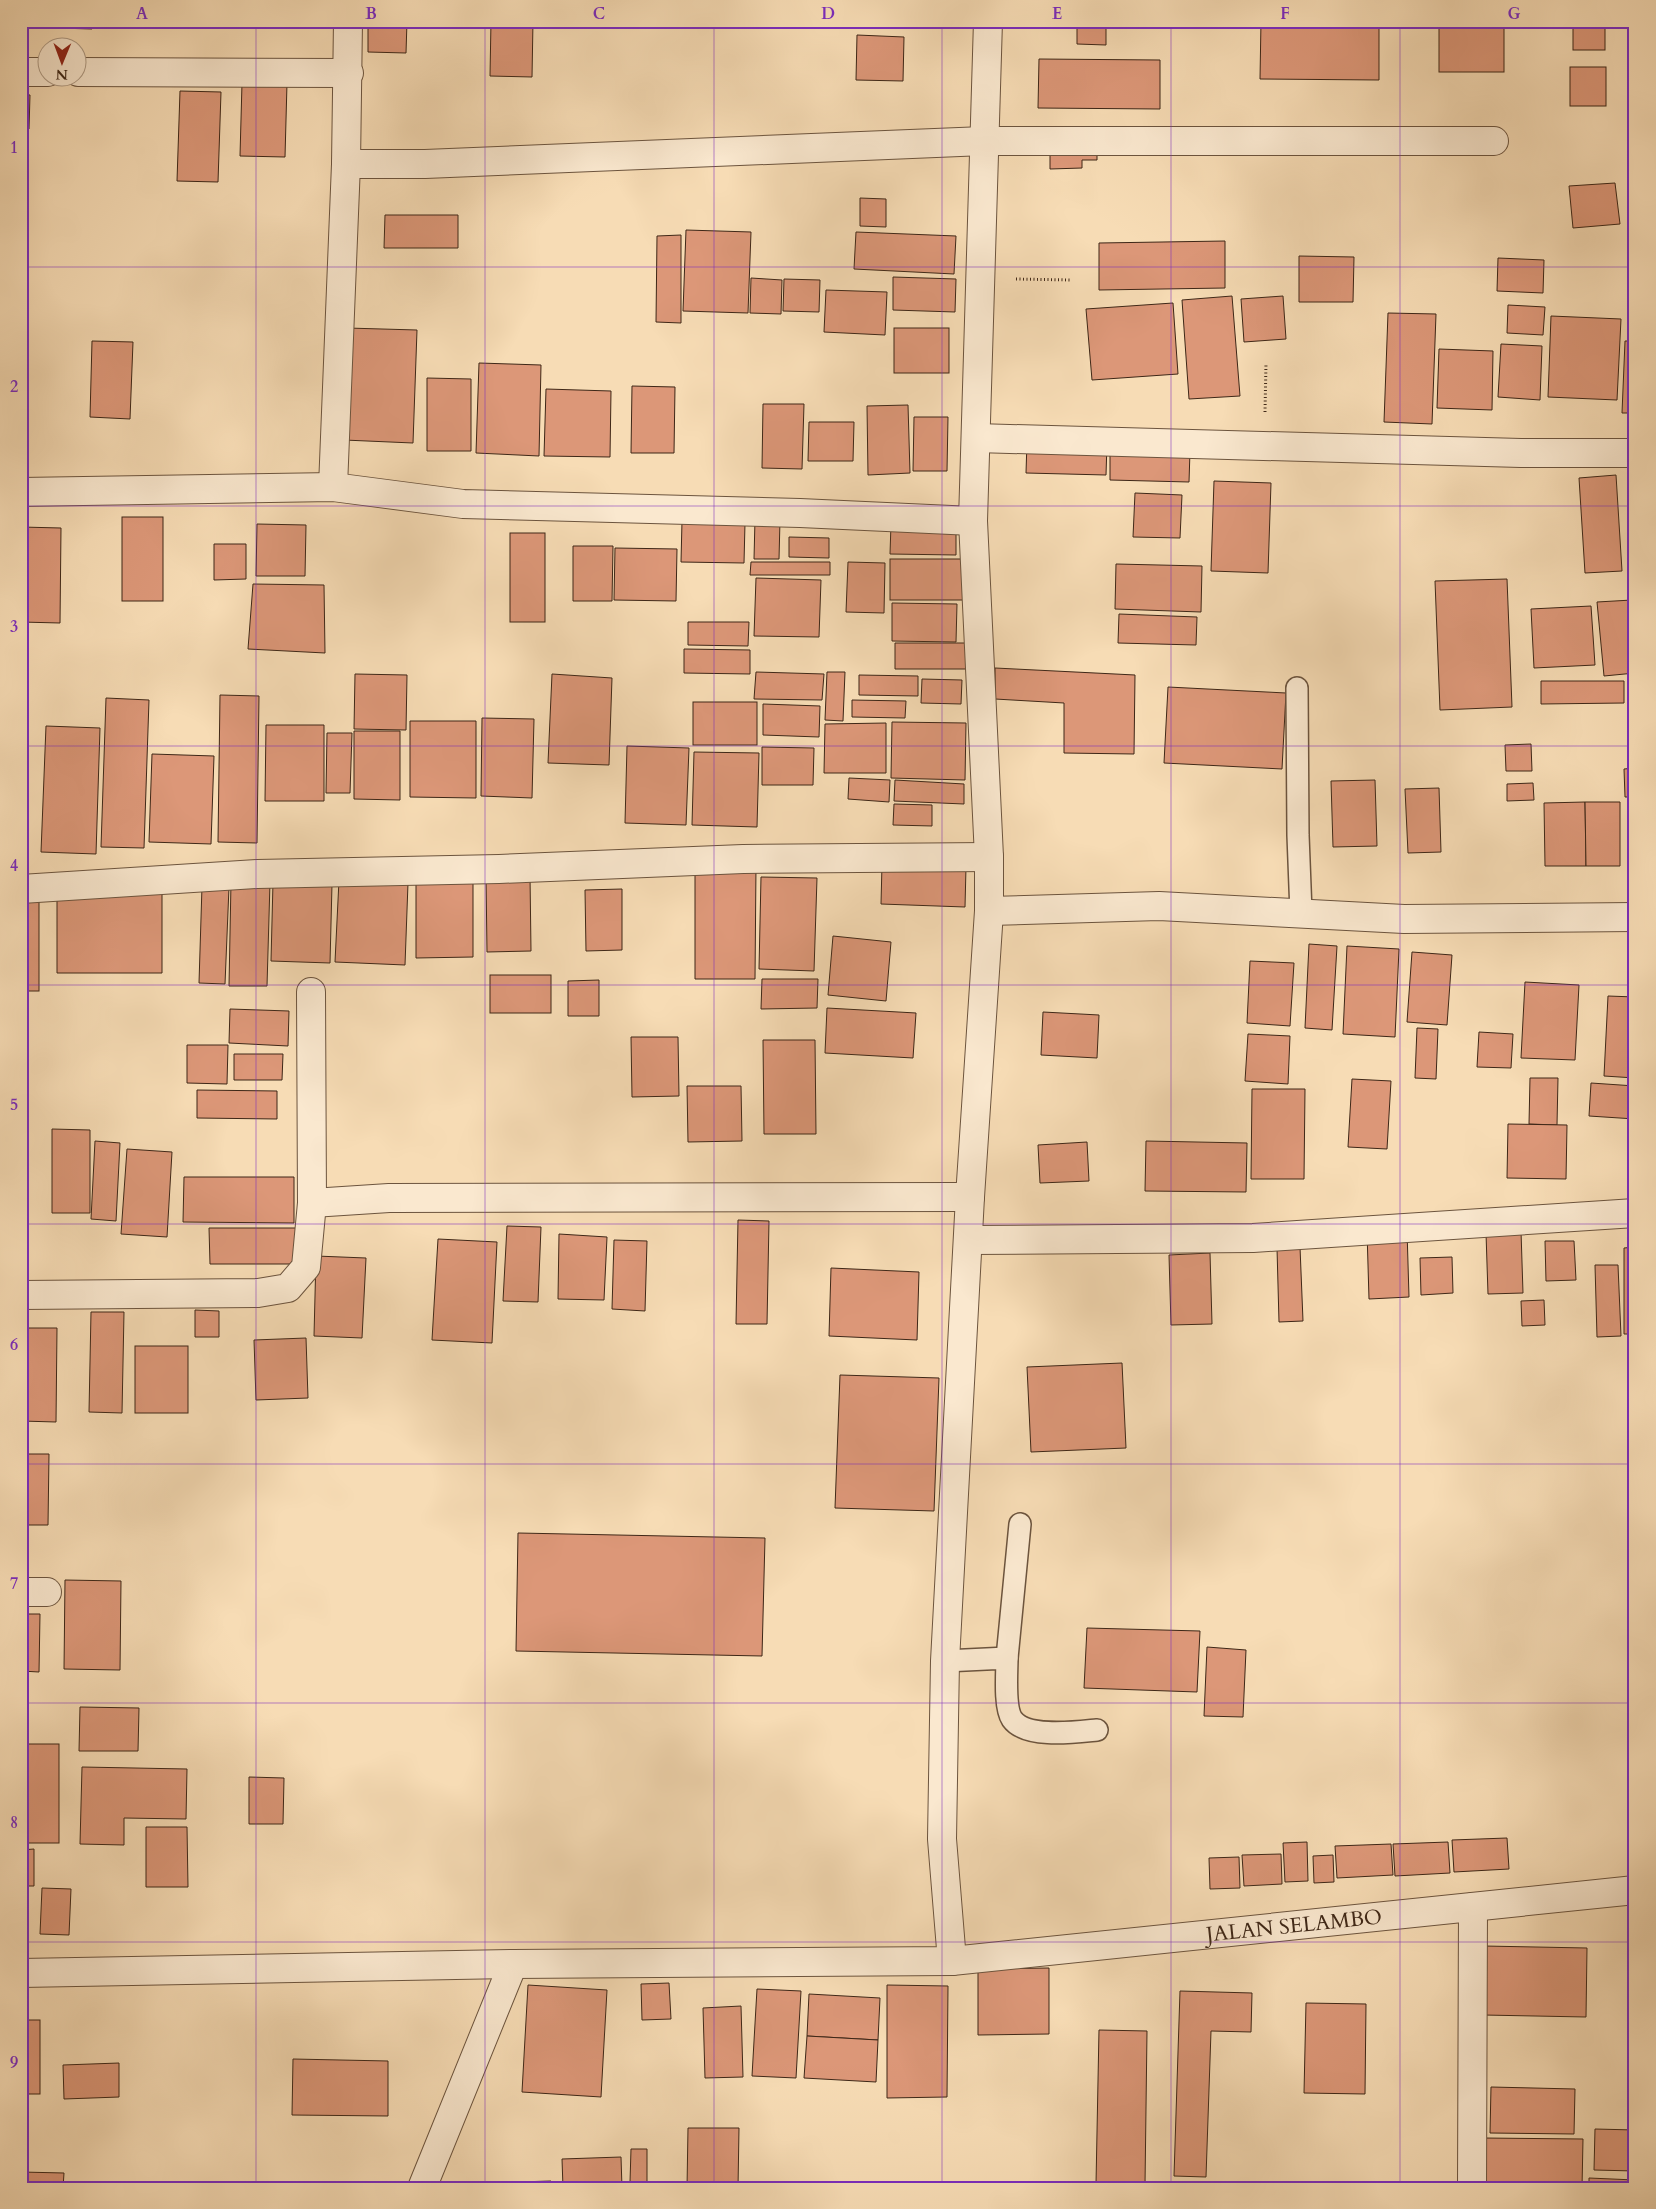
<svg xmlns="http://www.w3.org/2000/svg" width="1656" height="2209" font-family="Cardo,serif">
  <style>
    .building { fill: #dc9778; stroke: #3e2717 }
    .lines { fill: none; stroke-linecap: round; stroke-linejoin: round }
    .service-casing { stroke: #6c543e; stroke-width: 24 }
    .minor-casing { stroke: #6c543e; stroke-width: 30 }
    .tertiary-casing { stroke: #6c543e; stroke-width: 30 }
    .path { stroke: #3e2717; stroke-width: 3; stroke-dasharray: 1 2.5; stroke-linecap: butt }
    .service { stroke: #fae8cf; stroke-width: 21 }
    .minor { stroke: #fae8cf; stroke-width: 28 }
    .tertiary { stroke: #fae8cf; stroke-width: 28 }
    .grid { fill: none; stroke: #7b2cbf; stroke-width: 1; stroke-opacity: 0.55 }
    .labels { text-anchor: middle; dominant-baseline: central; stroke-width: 4; stroke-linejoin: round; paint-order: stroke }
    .street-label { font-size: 21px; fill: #3e2717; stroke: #fae8cf }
    .neatline { fill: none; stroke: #7b2cbf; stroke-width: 2 }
    .grid-label { font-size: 16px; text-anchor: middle; font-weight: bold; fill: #7b2cbf }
  </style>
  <rect width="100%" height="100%" fill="#f7dcb5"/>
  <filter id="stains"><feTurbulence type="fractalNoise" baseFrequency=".004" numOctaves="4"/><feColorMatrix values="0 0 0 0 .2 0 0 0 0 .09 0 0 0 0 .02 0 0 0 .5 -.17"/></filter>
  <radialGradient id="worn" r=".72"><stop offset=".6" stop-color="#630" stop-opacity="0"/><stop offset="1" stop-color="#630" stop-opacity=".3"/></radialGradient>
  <g class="building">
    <polygon points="23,21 92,21 92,29 23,27"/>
    <polygon points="368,21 407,21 406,53 368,52"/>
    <polygon points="491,21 533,21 532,77 490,76"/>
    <polygon points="1077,21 1106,21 1106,45 1077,44"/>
    <polygon points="1261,21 1379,21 1379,80 1260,79"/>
    <rect x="1439" y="21" width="65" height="51"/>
    <rect x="1573" y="21" width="32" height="29"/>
    <polygon points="857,35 904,37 903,81 856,80"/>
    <polygon points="1039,59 1160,60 1160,109 1038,108"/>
    <rect x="1570" y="67" width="36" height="39"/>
    <polygon points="242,83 287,83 285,157 240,156"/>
    <polygon points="180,91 221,92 218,182 177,181"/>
    <polygon points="21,94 30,95 29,129 21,129"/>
    <polygon points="1050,143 1097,143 1097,160 1082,160 1082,168 1050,169"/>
    <polygon points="1615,183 1620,224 1573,228 1569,186"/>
    <polygon points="860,198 886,199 886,227 860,226"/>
    <polygon points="385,215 458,215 458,248 384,248"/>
    <polygon points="686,230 751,232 748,313 683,311"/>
    <polygon points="856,232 956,236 954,274 854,269"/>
    <polygon points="681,235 681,323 656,322 657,236"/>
    <polygon points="1225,241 1225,288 1099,290 1099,243"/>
    <polygon points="1299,256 1354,257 1353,302 1299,302"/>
    <polygon points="1498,258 1544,260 1543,293 1497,291"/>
    <polygon points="893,277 956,279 955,312 893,310"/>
    <polygon points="751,278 782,280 781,314 750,313"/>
    <polygon points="784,279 820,280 819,312 783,311"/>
    <polygon points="826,290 887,292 885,335 824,332"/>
    <polygon points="1232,296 1240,396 1189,399 1182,300"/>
    <polygon points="1283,296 1286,339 1244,342 1241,299"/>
    <polygon points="1173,303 1178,374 1092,380 1086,309"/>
    <polygon points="1508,305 1545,307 1543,335 1507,333"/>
    <polygon points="1388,313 1436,314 1432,424 1384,422"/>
    <polygon points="1551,316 1621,319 1617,400 1548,397"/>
    <polygon points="347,328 417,330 413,443 344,440"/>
    <rect x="894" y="328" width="55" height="45"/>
    <polygon points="92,341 133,342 130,419 90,417"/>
    <polygon points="1625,341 1635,341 1635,413 1622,413"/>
    <polygon points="1501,344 1542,346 1540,400 1498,397"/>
    <polygon points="1439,349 1493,351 1492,410 1437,408"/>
    <polygon points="479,363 541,365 539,456 476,453"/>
    <polygon points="427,378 471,379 471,451 427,451"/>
    <polygon points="632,386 675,387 674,453 631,453"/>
    <polygon points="546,389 611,391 610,457 544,456"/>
    <polygon points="763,404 804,404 802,469 762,468"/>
    <polygon points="908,405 910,473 868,475 867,406"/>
    <polygon points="914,417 948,417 947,471 913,471"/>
    <polygon points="809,422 854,422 853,461 808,461"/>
    <polygon points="1027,441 1107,443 1106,475 1026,473"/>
    <polygon points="1110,448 1190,451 1189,482 1110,480"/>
    <polygon points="1616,475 1622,571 1585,573 1579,478"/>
    <polygon points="1214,481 1271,483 1268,573 1211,571"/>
    <polygon points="1135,493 1182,495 1180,538 1133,537"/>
    <rect x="122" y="517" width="41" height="84"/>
    <polygon points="755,519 780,520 779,559 754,559"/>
    <polygon points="682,521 745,523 744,563 681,562"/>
    <polygon points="257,524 306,525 305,576 256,576"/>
    <polygon points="891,524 956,526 956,555 890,554"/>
    <polygon points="21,527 61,528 60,623 21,622"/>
    <rect x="510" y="533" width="35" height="89"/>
    <polygon points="789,537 829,538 829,558 789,557"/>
    <polygon points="214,544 246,544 246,579 214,580"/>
    <polygon points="573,546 613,546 612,601 573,601"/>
    <polygon points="615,548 677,549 676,601 614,600"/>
    <rect x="890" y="559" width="79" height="41"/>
    <polygon points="751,562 830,562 830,575 750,575"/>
    <polygon points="848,562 885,563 884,613 846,612"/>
    <polygon points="1116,564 1202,566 1201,612 1115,609"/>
    <polygon points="756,578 821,580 819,637 754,636"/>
    <polygon points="1507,579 1512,707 1440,710 1435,581"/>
    <polygon points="253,584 324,585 325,653 248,649"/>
    <polygon points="1632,600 1635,673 1604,676 1597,602"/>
    <polygon points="892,603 957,604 956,642 892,641"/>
    <polygon points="1591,606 1595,665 1534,668 1531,609"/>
    <polygon points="1119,614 1197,617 1196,645 1118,643"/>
    <polygon points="688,622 749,622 748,646 688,645"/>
    <polygon points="895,643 966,643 967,669 895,669"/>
    <polygon points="684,649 750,650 750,674 684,673"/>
    <polygon points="995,668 1135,675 1134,754 1064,753 1064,703 995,699"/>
    <polygon points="756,672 824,674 822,700 754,699"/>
    <polygon points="827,672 845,672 843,721 825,720"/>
    <polygon points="355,674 407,675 406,730 354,729"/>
    <polygon points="552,674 612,678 609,765 548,763"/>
    <polygon points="859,675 918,676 918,696 859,695"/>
    <polygon points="922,679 962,680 961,704 921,703"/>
    <polygon points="1541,681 1624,681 1624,703 1541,704"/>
    <polygon points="1168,687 1286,693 1282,769 1164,763"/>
    <polygon points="220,695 259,696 257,843 218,842"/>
    <polygon points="106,698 149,700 144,848 101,847"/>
    <polygon points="852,700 906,701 905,718 852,717"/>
    <rect x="693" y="702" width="64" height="43"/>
    <polygon points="763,704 820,706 819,737 763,735"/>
    <polygon points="482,718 534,719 532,798 481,796"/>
    <polygon points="410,721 476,721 476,798 410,797"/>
    <polygon points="892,722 966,723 965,780 891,778"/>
    <polygon points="886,723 886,773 824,773 825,724"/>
    <polygon points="266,725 324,725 324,801 265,801"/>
    <polygon points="46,726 100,728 96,854 41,852"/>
    <polygon points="354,731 400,731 400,800 354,799"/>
    <polygon points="327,733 352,733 350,793 326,793"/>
    <polygon points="1531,744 1532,771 1506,771 1505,745"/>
    <polygon points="627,746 689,748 686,825 625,823"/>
    <polygon points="762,747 814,748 813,785 762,785"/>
    <polygon points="694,752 759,753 757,827 692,825"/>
    <polygon points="152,754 214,756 211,844 149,842"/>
    <polygon points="1635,768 1635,797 1625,797 1624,769"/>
    <polygon points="849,778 890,780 889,802 848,799"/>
    <polygon points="895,780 964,784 964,804 894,801"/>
    <polygon points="1375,780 1377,846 1333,847 1331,781"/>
    <polygon points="1533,783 1534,800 1507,801 1507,784"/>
    <polygon points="1439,788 1441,852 1408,853 1405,789"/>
    <polygon points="1585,802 1586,866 1545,866 1544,803"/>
    <polygon points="1585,802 1620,802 1620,866 1586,866"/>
    <polygon points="894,804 932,805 932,826 893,825"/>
    <polygon points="882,864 966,867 965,907 881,904"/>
    <polygon points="695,866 756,866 755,979 695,979"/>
    <polygon points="530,876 531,951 487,952 486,877"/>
    <polygon points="761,877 817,878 814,971 759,969"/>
    <polygon points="416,879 473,879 473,957 416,958"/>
    <polygon points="339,880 408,883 405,965 335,962"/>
    <polygon points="231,882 270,882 267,986 229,986"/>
    <polygon points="273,882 332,884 330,963 271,961"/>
    <polygon points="202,886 229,887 225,984 199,983"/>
    <polygon points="57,888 162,889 162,973 57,973"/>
    <polygon points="622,889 622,950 586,951 585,890"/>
    <rect x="21" y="899" width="18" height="92"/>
    <polygon points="833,936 891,942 886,1001 828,995"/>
    <polygon points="1309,944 1337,946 1332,1030 1305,1028"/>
    <polygon points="1347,946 1399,949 1395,1037 1343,1034"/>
    <polygon points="1412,952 1452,955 1447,1025 1407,1022"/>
    <polygon points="1250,961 1294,963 1290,1026 1247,1023"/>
    <rect x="490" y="975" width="61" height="38"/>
    <polygon points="762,979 818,979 817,1008 761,1009"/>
    <polygon points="599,980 599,1016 568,1016 568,981"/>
    <polygon points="1525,982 1579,985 1575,1060 1521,1058"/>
    <polygon points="1608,996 1635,997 1635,1078 1604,1076"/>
    <polygon points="827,1008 916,1013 913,1058 825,1053"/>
    <polygon points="230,1009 289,1011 288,1046 229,1043"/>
    <polygon points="1043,1012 1099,1015 1097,1058 1041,1055"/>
    <polygon points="1417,1028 1438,1029 1436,1079 1415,1078"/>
    <polygon points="1479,1032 1513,1034 1511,1068 1477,1067"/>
    <polygon points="1248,1034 1290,1036 1288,1084 1245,1081"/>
    <polygon points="631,1037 678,1037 679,1096 632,1097"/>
    <polygon points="763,1040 815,1040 816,1134 764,1134"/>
    <polygon points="187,1045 228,1045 227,1084 187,1083"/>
    <polygon points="234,1054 283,1054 282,1080 234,1080"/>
    <polygon points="1530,1078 1558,1078 1557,1125 1529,1124"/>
    <polygon points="1352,1079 1391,1081 1387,1149 1348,1147"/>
    <polygon points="1591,1083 1635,1086 1635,1119 1589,1116"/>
    <polygon points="687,1086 741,1086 742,1141 688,1142"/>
    <polygon points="1252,1089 1305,1089 1304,1179 1251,1179"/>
    <polygon points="197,1090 277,1091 277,1119 197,1118"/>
    <polygon points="1508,1124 1567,1125 1566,1179 1507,1178"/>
    <polygon points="52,1129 90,1130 90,1213 52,1213"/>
    <polygon points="95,1141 120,1143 116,1221 91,1219"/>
    <polygon points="1146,1141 1247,1143 1246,1192 1145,1191"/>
    <polygon points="1087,1142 1089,1181 1040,1183 1038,1145"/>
    <polygon points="127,1149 172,1152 167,1237 121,1234"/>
    <polygon points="184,1177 294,1177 294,1223 183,1222"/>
    <polygon points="738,1220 769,1221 767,1324 736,1324"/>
    <polygon points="507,1226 541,1227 538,1302 503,1301"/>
    <polygon points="209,1228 300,1228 300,1264 210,1264"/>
    <polygon points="1407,1230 1409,1297 1369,1299 1367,1231"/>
    <polygon points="1521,1231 1523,1293 1488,1294 1486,1233"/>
    <polygon points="559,1234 607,1237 604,1300 558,1299"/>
    <polygon points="438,1239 497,1242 492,1343 432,1340"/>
    <polygon points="614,1240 647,1241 645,1311 612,1309"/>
    <polygon points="1545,1241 1574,1241 1576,1280 1546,1281"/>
    <polygon points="1300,1247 1303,1321 1279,1322 1277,1248"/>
    <polygon points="1635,1247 1635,1334 1624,1334 1624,1248"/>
    <polygon points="1210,1253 1212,1324 1171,1325 1169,1255"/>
    <polygon points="316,1256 366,1258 362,1338 314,1336"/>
    <polygon points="1452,1257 1453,1293 1421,1295 1420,1258"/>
    <polygon points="1595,1265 1618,1265 1621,1336 1597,1337"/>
    <polygon points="831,1268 919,1272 917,1340 829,1336"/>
    <polygon points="1544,1300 1545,1325 1522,1326 1521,1301"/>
    <polygon points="195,1310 219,1311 219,1337 195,1337"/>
    <polygon points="91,1312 124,1312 122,1413 89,1412"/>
    <polygon points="21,1328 57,1328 56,1422 21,1421"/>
    <polygon points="306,1338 308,1398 256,1400 254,1340"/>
    <rect x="135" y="1346" width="53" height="67"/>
    <polygon points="1122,1363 1126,1448 1031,1452 1027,1367"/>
    <polygon points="840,1375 939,1378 934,1511 835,1508"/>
    <polygon points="21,1454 49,1454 48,1525 21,1525"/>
    <polygon points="518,1533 765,1538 762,1656 516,1651"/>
    <polygon points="65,1580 121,1581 120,1670 64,1669"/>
    <polygon points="21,1614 40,1614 39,1672 21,1671"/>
    <polygon points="1087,1628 1200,1631 1197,1692 1084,1688"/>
    <polygon points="1207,1647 1246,1650 1243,1717 1204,1716"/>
    <polygon points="80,1707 139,1708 138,1751 79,1751"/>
    <rect x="21" y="1744" width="38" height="99"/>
    <polygon points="82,1767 187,1769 186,1819 124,1818 124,1845 80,1844"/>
    <polygon points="249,1777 284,1778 283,1824 249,1824"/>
    <polygon points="146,1827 187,1827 188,1887 146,1887"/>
    <polygon points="1507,1838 1509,1869 1454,1872 1452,1840"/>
    <polygon points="1307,1842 1308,1881 1285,1882 1283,1843"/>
    <polygon points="1448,1842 1450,1873 1395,1876 1393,1844"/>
    <polygon points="1391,1844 1393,1875 1337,1878 1335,1846"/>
    <polygon points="34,1849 34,1886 21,1886 21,1850"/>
    <polygon points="1281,1854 1282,1884 1244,1886 1242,1855"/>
    <polygon points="1333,1855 1334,1882 1314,1883 1313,1856"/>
    <polygon points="1239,1857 1240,1888 1210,1889 1209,1858"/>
    <polygon points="42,1888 71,1889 69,1935 40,1934"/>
    <polygon points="1484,1946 1587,1948 1586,2017 1483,2015"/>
    <polygon points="1049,1968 1049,2034 978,2035 978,1969"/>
    <polygon points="669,1983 671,2019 642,2020 641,1984"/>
    <polygon points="528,1985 607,1990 601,2097 522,2092"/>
    <polygon points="887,1985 948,1986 947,2097 887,2098"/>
    <polygon points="757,1989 801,1991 796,2078 752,2076"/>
    <polygon points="1180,1991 1252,1993 1251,2032 1211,2031 1206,2177 1174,2176"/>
    <polygon points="809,1994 880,1998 878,2040 807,2036"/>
    <polygon points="1306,2003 1366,2004 1365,2094 1304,2093"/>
    <polygon points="741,2006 743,2077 705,2078 703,2008"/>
    <rect x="21" y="2020" width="19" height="74"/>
    <polygon points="1099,2030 1147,2031 1145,2185 1096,2184"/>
    <polygon points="807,2036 878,2040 876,2082 804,2078"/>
    <polygon points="293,2059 388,2061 388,2116 292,2115"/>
    <polygon points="119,2063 119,2097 64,2099 63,2065"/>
    <polygon points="1491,2087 1575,2089 1574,2134 1490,2133"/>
    <polygon points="688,2128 739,2128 738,2188 687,2188"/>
    <polygon points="1595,2129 1635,2130 1635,2171 1594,2170"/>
    <polygon points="1483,2138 1583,2139 1582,2188 1483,2188"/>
    <polygon points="631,2149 647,2149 647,2182 630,2182"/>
    <polygon points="621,2157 622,2188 563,2188 562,2159"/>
    <polygon points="21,2172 64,2173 63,2188 21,2188"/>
    <polygon points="1589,2178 1635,2180 1635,2188 1589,2188"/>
    <polygon points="551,2181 551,2188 486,2188 486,2183"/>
  </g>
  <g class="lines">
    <g class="service-casing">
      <g id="service">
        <polyline points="1297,688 1298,835 1301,913"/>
        <polyline points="1007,1658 1020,1524"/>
        <path d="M945 1661 1007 1658C1007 1672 1004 1707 1012 1719 1026 1739 1076 1732 1097 1730"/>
      </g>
    </g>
    <g class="minor-casing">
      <g id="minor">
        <polyline points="21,72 48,72"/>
        <polyline points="78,72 349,73"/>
        <polyline points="346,164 425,164 984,141 1494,141"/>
        <polyline points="976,438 1521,453 1635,453"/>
        <polyline points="333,487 346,164 348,21"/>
        <polyline points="21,492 333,487 463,504 800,513 973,521"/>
        <polyline points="21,889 257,874 499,869 743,859 989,857"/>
        <polyline points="989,911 1159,906 1404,919 1635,917"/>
        <polyline points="312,1203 389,1198 970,1197"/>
        <polyline points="968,1240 1253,1238 1635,1213"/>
        <polyline points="21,1295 258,1293 288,1288 306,1267 312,1203 311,992"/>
        <polyline points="21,1592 47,1592"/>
        <polyline points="422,2188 513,1964"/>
        <polyline points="1472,2188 1473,1907"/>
      </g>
    </g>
    <g class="tertiary-casing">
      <g id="tertiary">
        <polyline points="952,1961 942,1839 945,1661 970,1197 989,911 989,857 973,521 988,21"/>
        <path id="s1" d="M21 1973 513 1964 952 1961 1635 1890"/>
      </g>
    </g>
    <g class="path">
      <polyline points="1016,279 1072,280"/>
      <polyline points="1265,412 1266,363"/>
    </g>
    <use href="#service" class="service"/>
    <use href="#minor" class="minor"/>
    <use href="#tertiary" class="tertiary"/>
  </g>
  <path class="grid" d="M256 21V2188M485 21V2188M714 21V2188M942 21V2188M1171 21V2188M1400 21V2188M21 267H1635M21 506H1635M21 746H1635M21 985H1635M21 1224H1635M21 1464H1635M21 1703H1635M21 1942H1635"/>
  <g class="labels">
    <g class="street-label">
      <text stroke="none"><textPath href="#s1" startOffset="1275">JALAN SELAMBO</textPath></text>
    </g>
  </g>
  <rect width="1656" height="2209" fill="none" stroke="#f7dcb5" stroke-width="55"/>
  <g transform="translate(62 62) rotate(181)"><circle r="24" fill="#fae8cf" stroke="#af9b85"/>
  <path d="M0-4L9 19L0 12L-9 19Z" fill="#8f2418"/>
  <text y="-8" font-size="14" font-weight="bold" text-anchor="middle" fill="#3e2717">N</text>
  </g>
  <rect x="28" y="28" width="1600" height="2154" class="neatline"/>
  <g class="grid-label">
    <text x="142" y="19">A</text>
    <text x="371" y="19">B</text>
    <text x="599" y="19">C</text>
    <text x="828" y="19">D</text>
    <text x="1057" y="19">E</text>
    <text x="1285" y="19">F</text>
    <text x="1514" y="19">G</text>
    <text x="14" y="153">1</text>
    <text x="14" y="392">2</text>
    <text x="14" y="632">3</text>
    <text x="14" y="871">4</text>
    <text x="14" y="1110">5</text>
    <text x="14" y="1350">6</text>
    <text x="14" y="1589">7</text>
    <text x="14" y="1828">8</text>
    <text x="14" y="2068">9</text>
  </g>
  <rect width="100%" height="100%" filter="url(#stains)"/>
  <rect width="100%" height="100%" fill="url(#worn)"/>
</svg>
